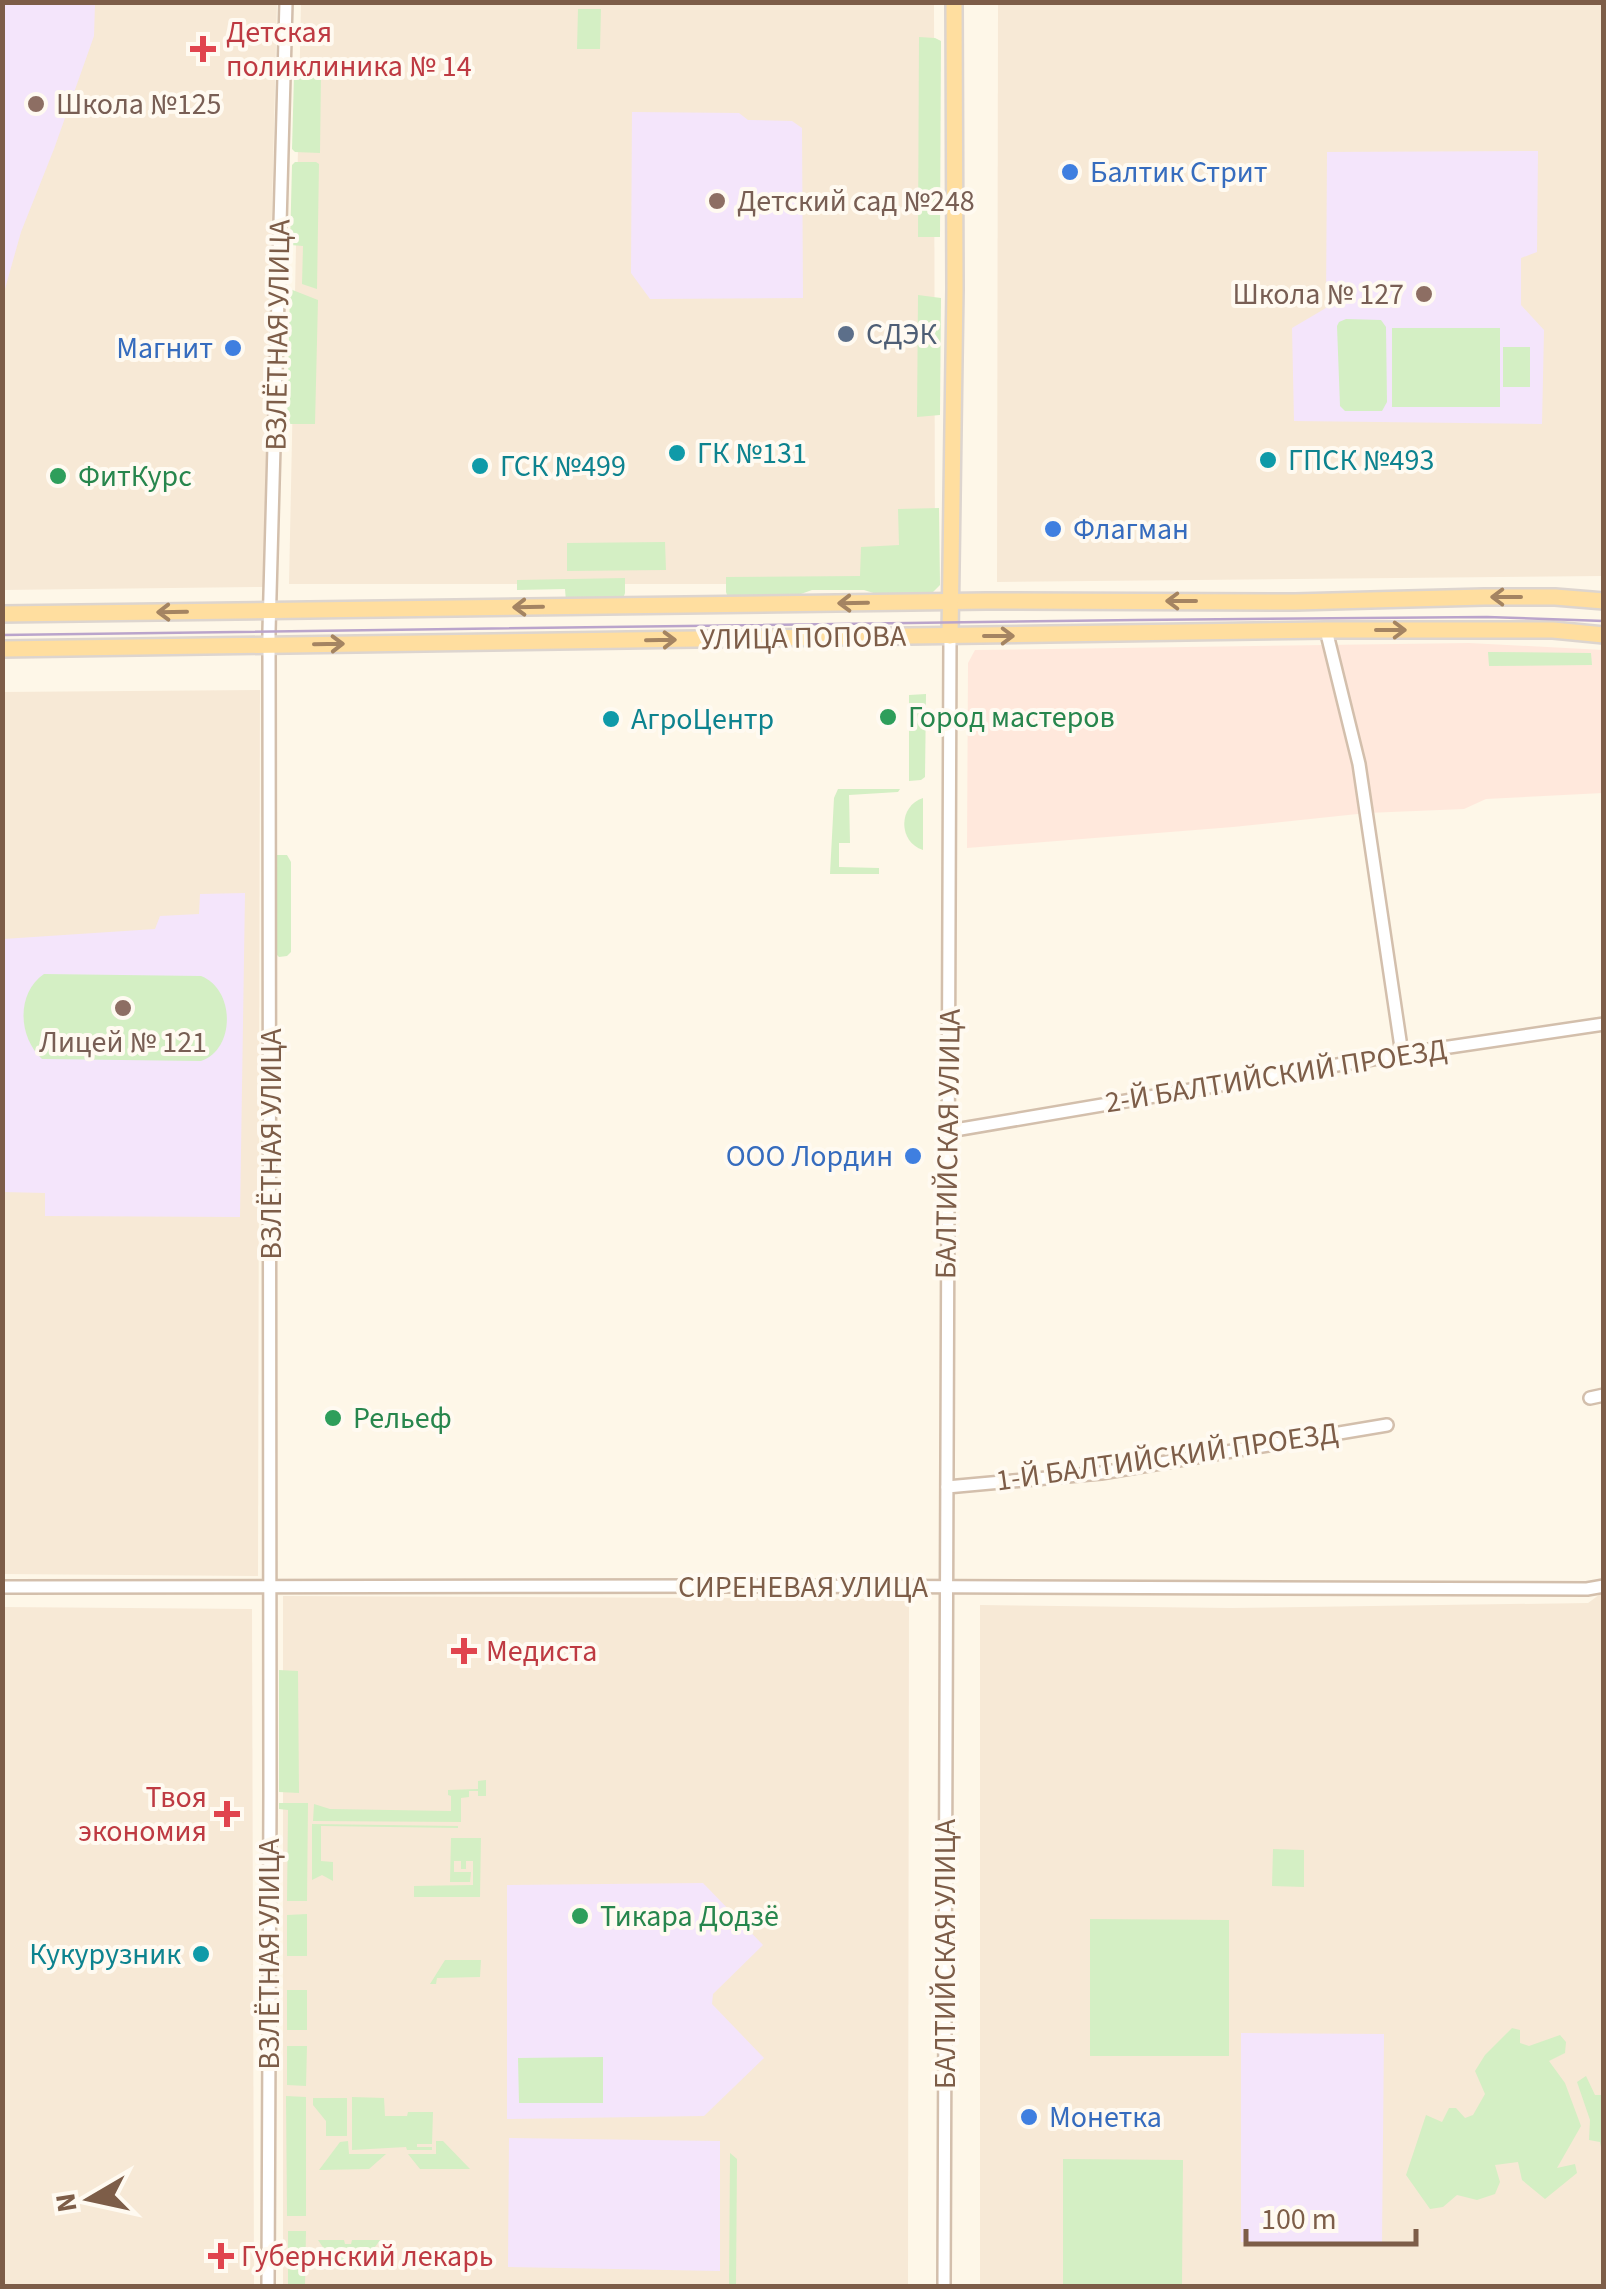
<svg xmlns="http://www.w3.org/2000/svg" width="1606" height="2289" font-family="'Source Sans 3',sans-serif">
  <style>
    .residential { fill: #f7e9d6 }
    .commercial { fill: #ffe8dc }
    .education { fill: #f4e5fb }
    .green { fill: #d4efc4 }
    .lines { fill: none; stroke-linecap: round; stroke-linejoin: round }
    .minor-casing { stroke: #d3bfac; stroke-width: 16 }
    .major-casing { stroke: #ddd5cf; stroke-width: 20 }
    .minor { stroke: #fff; stroke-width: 11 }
    .major { stroke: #ffde9f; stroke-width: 15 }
    .tram { stroke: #baa4cb; stroke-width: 2.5 }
    .oneway { stroke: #a48462 }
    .health-dot { fill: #e0444e; stroke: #fffaf1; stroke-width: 4 }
    .education-dot { fill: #8d6e63; stroke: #fffaf1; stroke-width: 4 }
    .shop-dot { fill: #3f7fe0; stroke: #fffaf1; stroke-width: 4 }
    .service-dot { fill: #5c6f8a; stroke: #fffaf1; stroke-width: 4 }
    .culture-dot { fill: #0f9aa8; stroke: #fffaf1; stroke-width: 4 }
    .leisure-dot { fill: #2e9e5b; stroke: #fffaf1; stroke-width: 4 }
    .labels { text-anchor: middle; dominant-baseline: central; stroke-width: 8; stroke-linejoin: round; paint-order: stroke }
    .health-label { font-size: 30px; fill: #be3a42; stroke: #fffaf1; text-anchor: start }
    .education-label { font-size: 30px; fill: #785e54; stroke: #fffaf1; text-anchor: start }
    .shop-label { font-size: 30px; fill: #366cbe; stroke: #fffaf1; text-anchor: start }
    .service-label { font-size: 30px; fill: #4e5e75; stroke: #fffaf1; text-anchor: start }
    .street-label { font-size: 30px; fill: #7d5d48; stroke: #fffaf1 }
    .culture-label { font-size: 30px; fill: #0d838f; stroke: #fffaf1; text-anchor: start }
    .leisure-label { font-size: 30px; fill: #27864d; stroke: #fffaf1; text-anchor: start }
  </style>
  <rect width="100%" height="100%" fill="#fef7e8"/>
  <g class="residential">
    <polygon points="2,3 277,3 263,587 3,590"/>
    <polygon points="301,3 934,3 935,584 289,584"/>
    <polygon points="998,3 1603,3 1603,576 997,582"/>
    <polygon points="260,690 258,1576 3,1574 2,692"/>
    <polygon points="1603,1592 1603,2286 980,2286 980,1605 1231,1608 1588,1603"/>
    <polygon points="283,1596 909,1599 908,2286 283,2286"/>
    <polygon points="3,1607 252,1609 254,2286 3,2286"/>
  </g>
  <polygon class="commercial" points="1469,643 1603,650 1603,793 1486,799 1464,809 1367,813 1233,827 967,848 968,663 975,650"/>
  <g class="education">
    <polygon points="3,2 95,3 94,36 54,149 21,232 3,296"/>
    <polygon points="632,112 739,113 748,120 792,121 802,128 803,298 650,299 631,273"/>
    <polygon points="1538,151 1537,252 1521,258 1521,305 1544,330 1542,424 1294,421 1292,328 1326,308 1327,152"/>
    <polygon points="245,893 240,1217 45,1216 45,1193 3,1192 3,939 155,929 160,916 199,914 200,894"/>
    <polygon points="703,1883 763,1945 713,1994 712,2004 764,2058 704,2116 507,2119 507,1885"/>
    <polygon points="1241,2033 1384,2034 1382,2242 1241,2242"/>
    <polygon points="509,2138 720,2141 720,2271 508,2267"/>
  </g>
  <g class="green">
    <polygon points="578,9 601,9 600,49 577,49"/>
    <polygon points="919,37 935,38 941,41 940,237 918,237"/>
    <polygon points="314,73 321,75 320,153 295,152 292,149 294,75"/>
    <polygon points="295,162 316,162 319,164 317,289 302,284 303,246 290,245 292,165"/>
    <polygon points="290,289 318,300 315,424 287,424"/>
    <polygon points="918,295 941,298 940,415 917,417"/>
    <polygon points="1346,319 1381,320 1386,327 1387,402 1382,411 1345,411 1340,406 1337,326 1339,322"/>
    <rect x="1392" y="328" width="108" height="79"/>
    <rect x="1503" y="347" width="27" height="40"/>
    <polygon points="939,508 940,585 928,597 889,598 864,590 812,590 787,599 728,598 726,592 726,577 860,576 861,547 899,545 898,509"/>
    <polygon points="665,542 666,570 567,571 567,543"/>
    <polygon points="625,578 625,593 623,599 566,602 565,589 517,590 517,580"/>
    <polygon points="1488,652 1591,653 1592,665 1489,666"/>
    <polygon points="926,694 925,777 921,780 909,781 909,695"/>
    <polygon points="838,789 900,789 898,792 849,795 850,843 839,843 839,867 879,868 879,874 830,874 834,798"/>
    <path d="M923 798V850C898 842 898 806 923 798Z"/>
    <polygon points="277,855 287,855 291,862 291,952 287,956 279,957 274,952 274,864"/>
    <path d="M44 974 201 976C235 989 236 1049 201 1061L42 1059C18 1037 16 993 44 974Z"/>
    <polygon points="279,1670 298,1671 299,1793 279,1792"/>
    <polygon points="486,1780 486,1796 478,1796 478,1791 469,1791 469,1797 461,1798 461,1822 313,1821 314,1804 330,1809 451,1811 451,1796 448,1795 448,1790 478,1789 478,1781"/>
    <polygon points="279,1803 308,1803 307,1901 287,1901 288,1810 279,1809"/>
    <polygon points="312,1824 458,1826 458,1828 321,1826 321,1861 333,1862 333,1881 322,1875 312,1880"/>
    <polygon points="451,1838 481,1838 480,1897 414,1897 414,1886 473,1885 473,1861 466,1861 466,1869 461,1869 461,1861 454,1861 454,1872 471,1872 470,1882 450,1882"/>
    <polygon points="1273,1849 1304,1850 1304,1887 1272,1886"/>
    <polygon points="307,1914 307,1956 287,1956 287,1915"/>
    <polygon points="1090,1919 1229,1920 1229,2056 1090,2056"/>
    <polygon points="445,1960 481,1960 480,1977 437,1978 436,1984 430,1984"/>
    <rect x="287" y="1990" width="20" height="40"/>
    <polygon points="1512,2028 1520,2030 1520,2043 1529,2046 1560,2035 1566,2042 1565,2053 1549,2061 1565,2083 1581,2126 1557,2168 1575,2164 1577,2173 1545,2199 1522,2180 1518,2162 1495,2165 1500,2182 1495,2194 1477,2200 1457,2195 1443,2207 1430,2209 1406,2175 1426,2115 1442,2122 1449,2108 1456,2108 1465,2118 1473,2115 1485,2094 1475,2071 1485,2055"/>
    <polygon points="287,2046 307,2046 306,2086 287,2085"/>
    <polygon points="603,2057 603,2103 519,2103 518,2058"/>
    <polygon points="1586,2076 1595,2095 1602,2095 1603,2086 1603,2158 1600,2142 1589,2140 1590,2120 1577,2082"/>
    <polygon points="286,2096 306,2097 306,2216 287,2216"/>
    <polygon points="352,2097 384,2098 385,2116 407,2116 408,2112 433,2112 432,2144 417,2144 417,2147 432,2147 432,2150 407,2150 406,2147 352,2150"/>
    <polygon points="313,2098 347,2098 347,2136 326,2136 326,2121 313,2105"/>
    <polygon points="348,2141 349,2154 386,2154 369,2169 319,2170 340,2142"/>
    <polygon points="436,2141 443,2141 470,2169 420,2169 408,2154 436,2154"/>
    <polygon points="730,2153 737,2159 736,2286 729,2286"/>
    <polygon points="1063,2159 1183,2160 1182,2286 1063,2286"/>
    <polygon points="288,2231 306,2231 305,2286 288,2286"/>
    <polygon points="318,2240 344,2240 345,2244 351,2244 352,2240 380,2240 360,2268 354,2268 353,2264 347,2265 347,2268 337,2268"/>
  </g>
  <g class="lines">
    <g class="minor-casing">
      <g id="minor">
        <polyline points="1326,630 1359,764 1402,1054"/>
        <polyline points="949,1131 1402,1054 1604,1024"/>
        <polyline points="1590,1398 1604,1395"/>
        <polyline points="947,1487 1101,1473 1387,1425"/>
        <polyline points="2,1587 741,1586 1587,1589 1604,1586"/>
        <polyline points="268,2286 270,1795 269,631 286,2"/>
        <polyline points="944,2286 950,636"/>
      </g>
    </g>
    <g class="major-casing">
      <g id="major">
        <polyline points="2,614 986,601 1295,602 1484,597 1555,597 1604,601"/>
        <polyline points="950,636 955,289 954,2"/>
        <polyline points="2,649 1326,630 1553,630 1604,635"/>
      </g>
    </g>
    <use href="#minor" class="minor"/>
    <use href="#major" class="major"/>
    <polyline class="tram" points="2,635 1137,620 1487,617 1604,621"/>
  </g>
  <defs><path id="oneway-shaft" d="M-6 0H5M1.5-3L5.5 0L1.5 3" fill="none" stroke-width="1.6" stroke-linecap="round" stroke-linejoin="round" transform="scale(2.5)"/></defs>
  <g class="oneway">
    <use href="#oneway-shaft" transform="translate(1506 597) rotate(180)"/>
    <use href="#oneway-shaft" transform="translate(1181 601) rotate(-180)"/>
    <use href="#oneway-shaft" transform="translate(853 603) rotate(179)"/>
    <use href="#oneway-shaft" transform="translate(528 607) rotate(179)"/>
    <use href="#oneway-shaft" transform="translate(172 612) rotate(179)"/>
    <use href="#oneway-shaft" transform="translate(1391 630)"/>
    <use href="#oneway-shaft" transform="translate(999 636)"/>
    <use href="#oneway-shaft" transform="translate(661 640) rotate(-1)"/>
    <use href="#oneway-shaft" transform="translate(329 644) rotate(-1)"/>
  </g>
  <g class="health-dot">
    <path d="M198 34h10v10h10v10h-10v10h-10v-10h-10v-10h10z"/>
    <path d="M459 1636h10v10h10v10h-10v10h-10v-10h-10v-10h10z"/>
    <path d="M222 1799h10v10h10v10h-10v10h-10v-10h-10v-10h10z"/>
    <path d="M216 2241h10v10h10v10h-10v10h-10v-10h-10v-10h10z"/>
  </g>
  <g class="education-dot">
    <circle cx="36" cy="104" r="10"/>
    <circle cx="717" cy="201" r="10"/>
    <circle cx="1424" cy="294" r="10"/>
    <circle cx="123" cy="1008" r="10"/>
  </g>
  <g class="shop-dot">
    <circle cx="1070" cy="172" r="10"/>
    <circle cx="233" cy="348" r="10"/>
    <circle cx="1053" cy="529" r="10"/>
    <circle cx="913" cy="1156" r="10"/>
    <circle cx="1029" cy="2117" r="10"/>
  </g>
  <circle class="service-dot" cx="846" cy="334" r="10"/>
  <g class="culture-dot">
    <circle cx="677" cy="453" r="10"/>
    <circle cx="1268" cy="460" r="10"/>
    <circle cx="480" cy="466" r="10"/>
    <circle cx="611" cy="719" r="10"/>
    <circle cx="201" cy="1954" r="10"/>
  </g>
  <g class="leisure-dot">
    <circle cx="58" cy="476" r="10"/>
    <circle cx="888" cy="717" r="10"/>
    <circle cx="333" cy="1418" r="10"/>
    <circle cx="580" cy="1916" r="10"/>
  </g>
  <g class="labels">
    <g class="health-label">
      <text x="226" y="32">Детская<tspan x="226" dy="34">поликлиника № 14</tspan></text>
      <text x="486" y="1651">Медиста</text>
      <text x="207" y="1797" text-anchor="end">Твоя<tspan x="207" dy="34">экономия</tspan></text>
      <text x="241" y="2256">Губернский лекарь</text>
    </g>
    <g class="education-label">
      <text x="56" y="104">Школа №125</text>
      <text x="737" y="201">Детский сад №248</text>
      <text x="1404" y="294" text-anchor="end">Школа № 127</text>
      <text x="123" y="1042" text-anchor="middle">Лицей № 121</text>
    </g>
    <g class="shop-label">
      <text x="1090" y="172">Балтик Стрит</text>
      <text x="213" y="348" text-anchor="end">Магнит</text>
      <text x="1073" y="529">Флагман</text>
      <text x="893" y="1156" text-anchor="end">ООО Лордин</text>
      <text x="1049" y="2117">Монетка</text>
    </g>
    <g class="service-label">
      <text x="866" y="334">СДЭК</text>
    </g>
    <g class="street-label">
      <text transform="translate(278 335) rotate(-89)">ВЗЛЁТНАЯ УЛИЦА</text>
      <text transform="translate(803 638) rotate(-1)">УЛИЦА ПОПОВА</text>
      <text transform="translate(1276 1076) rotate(-9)">2-Й БАЛТИЙСКИЙ ПРОЕЗД</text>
      <text transform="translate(271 1144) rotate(-90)">ВЗЛЁТНАЯ УЛИЦА</text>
      <text transform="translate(948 1144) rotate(-89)">БАЛТИЙСКАЯ УЛИЦА</text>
      <text transform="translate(1167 1457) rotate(-8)">1-Й БАЛТИЙСКИЙ ПРОЕЗД</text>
      <text x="803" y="1587">СИРЕНЕВАЯ УЛИЦА</text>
      <text transform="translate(269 1954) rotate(-90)">ВЗЛЁТНАЯ УЛИЦА</text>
      <text transform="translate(945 1954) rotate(-90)">БАЛТИЙСКАЯ УЛИЦА</text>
    </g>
    <g class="culture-label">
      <text x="697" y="453">ГК №131</text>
      <text x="1288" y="460">ГПСК №493</text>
      <text x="500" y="466">ГСК №499</text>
      <text x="631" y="719">АгроЦентр</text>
      <text x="181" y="1954" text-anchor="end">Кукурузник</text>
    </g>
    <g class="leisure-label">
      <text x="78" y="476">ФитКурс</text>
      <text x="908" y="717">Город мастеров</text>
      <text x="353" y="1418">Рельеф</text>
      <text x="600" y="1916">Тикара Додзё</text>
    </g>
  </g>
  <rect width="1606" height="2289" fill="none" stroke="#7d5d48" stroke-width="10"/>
  <g transform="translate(90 2199) rotate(261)" stroke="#fffaf1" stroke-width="8" paint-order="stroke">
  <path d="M0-8L18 38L0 25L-18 38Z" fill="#7d5d48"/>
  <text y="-15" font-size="28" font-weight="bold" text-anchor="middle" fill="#7d5d48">N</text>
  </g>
  <path d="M1246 2229v15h170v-15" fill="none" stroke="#7d5d48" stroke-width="5"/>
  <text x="1261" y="2229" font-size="30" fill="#7d5d48" stroke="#fffaf1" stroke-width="8" paint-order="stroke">100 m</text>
</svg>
